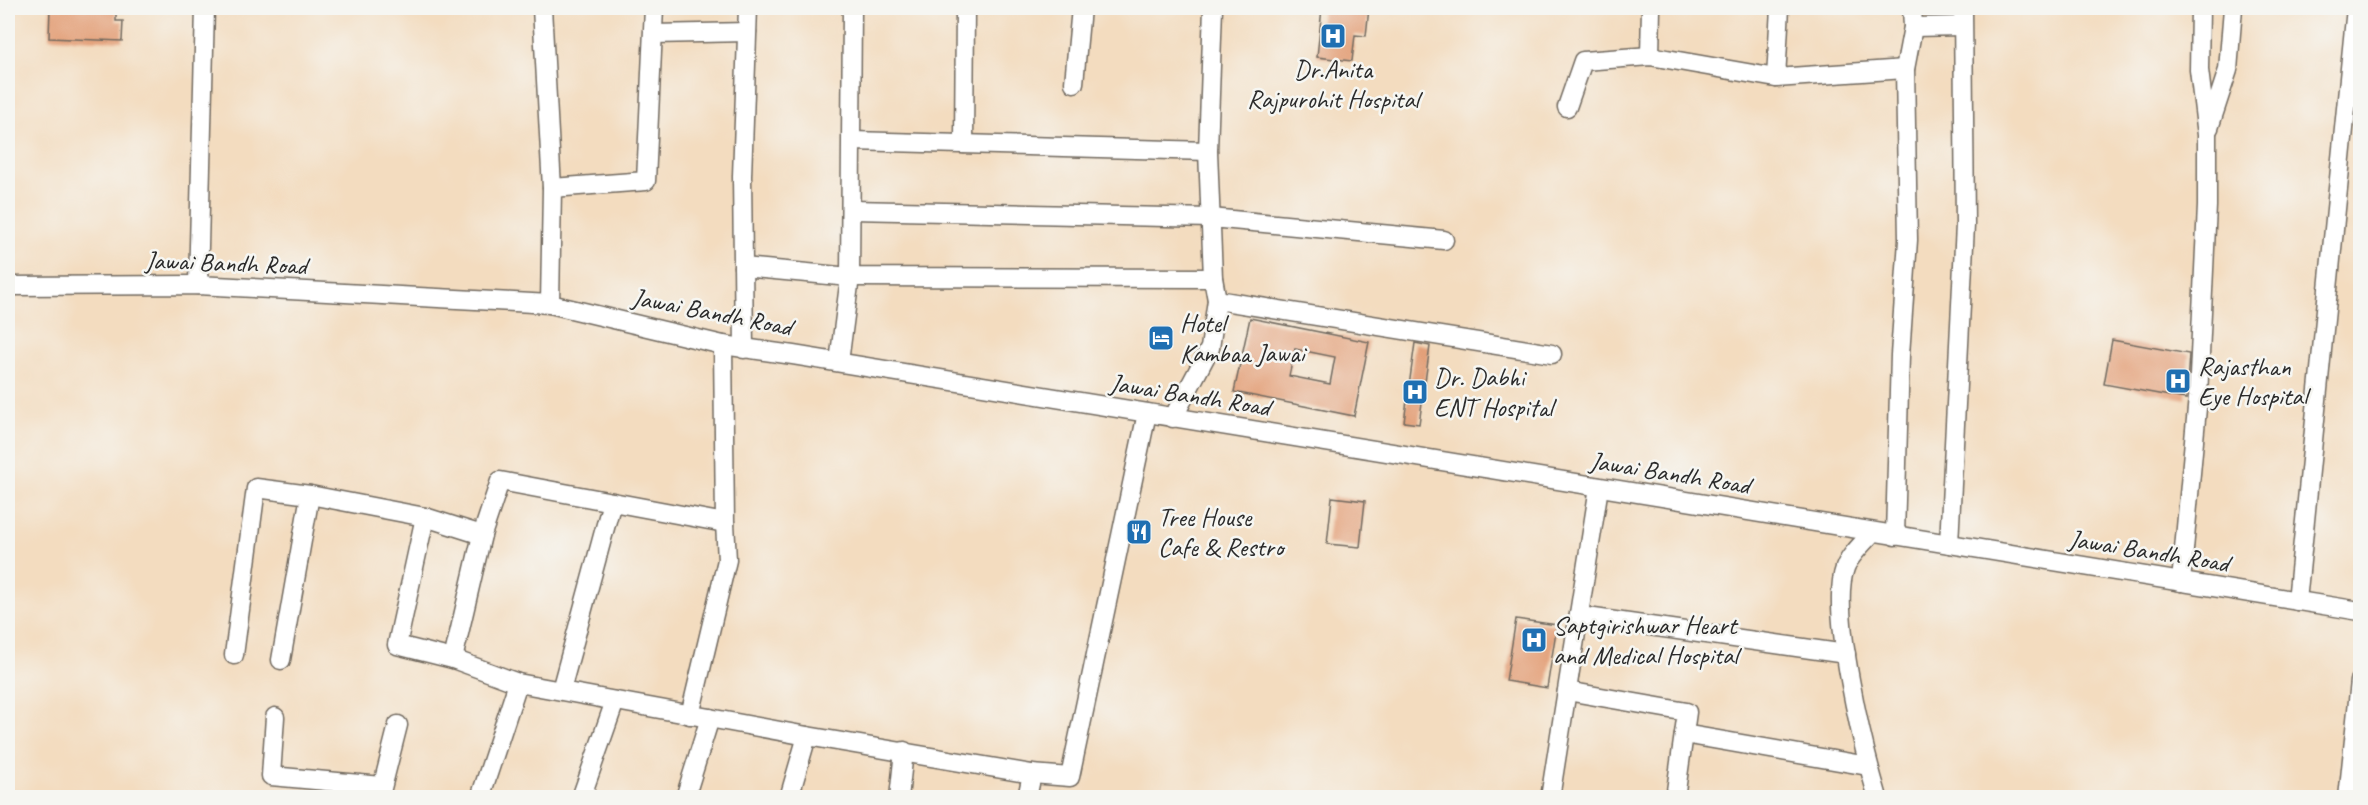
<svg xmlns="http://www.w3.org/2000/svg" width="2368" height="805" font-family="Caveat,sans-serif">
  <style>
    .building { fill: #e3a079; fill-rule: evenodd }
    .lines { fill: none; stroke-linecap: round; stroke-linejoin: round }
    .minor-casing { stroke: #71695f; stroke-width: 21 }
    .minor { stroke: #fff; stroke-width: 18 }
    .labels { text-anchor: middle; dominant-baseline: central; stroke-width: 5; stroke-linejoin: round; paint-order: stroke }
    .poi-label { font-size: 26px; fill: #2b2b2b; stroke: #f6f6f2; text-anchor: start }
    .street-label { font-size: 26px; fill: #2b2b2b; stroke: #f6f6f2 }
  </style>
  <rect width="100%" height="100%" fill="#f6f6f2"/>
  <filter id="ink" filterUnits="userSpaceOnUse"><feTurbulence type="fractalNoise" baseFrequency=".0167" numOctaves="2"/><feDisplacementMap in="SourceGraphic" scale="12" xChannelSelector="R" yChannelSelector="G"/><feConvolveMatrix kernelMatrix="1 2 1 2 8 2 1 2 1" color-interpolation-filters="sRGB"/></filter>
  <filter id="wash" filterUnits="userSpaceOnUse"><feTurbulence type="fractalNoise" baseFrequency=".008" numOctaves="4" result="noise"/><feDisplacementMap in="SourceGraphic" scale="24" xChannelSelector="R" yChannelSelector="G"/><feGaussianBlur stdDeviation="1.35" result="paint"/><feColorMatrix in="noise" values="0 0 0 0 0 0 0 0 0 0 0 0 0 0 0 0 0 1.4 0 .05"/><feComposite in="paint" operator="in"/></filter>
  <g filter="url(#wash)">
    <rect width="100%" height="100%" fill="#f3dcbf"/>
    <g id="blocks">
      <g class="building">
        <polygon points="50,8 116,8 116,21 123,21 122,41 49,38"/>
        <polygon points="1322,8 1369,8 1366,36 1355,35 1352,61 1317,57"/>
        <path d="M1250 318 1369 342 1354 416 1234 392ZM1295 349 1335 357 1330 384 1289 376Z"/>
        <polygon points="2112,340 2189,354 2186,399 2104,384"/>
        <polygon points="1415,343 1430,346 1419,424 1404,422"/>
        <polygon points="1332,497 1365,501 1360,547 1327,544"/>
        <polygon points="1516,619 1557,625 1547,688 1506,681"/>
      </g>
    </g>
  </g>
  <g filter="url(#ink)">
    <use href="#blocks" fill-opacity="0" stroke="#71695f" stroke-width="1.5"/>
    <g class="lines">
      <g class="minor-casing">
        <g id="minor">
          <polyline points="542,8 552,188 550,304"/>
          <polyline points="1913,27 1962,26"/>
          <polyline points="654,34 747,32"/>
          <polyline points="1650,56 1651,8"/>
          <polyline points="1776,78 1780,8"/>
          <polyline points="1074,83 1081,8"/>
          <polyline points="1567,107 1583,61 1650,56 1776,78 1905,69"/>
          <polyline points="2209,128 2228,70 2233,8"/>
          <polyline points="852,141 1208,151"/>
          <polyline points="964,144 965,8"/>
          <polyline points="552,188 646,181 654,8"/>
          <polyline points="852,210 1211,218 1444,240"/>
          <polyline points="743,267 850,277 1213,278"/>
          <polyline points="198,285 205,8"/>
          <polyline points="8,286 198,285 550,304 723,345 793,355 2360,611"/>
          <polyline points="1217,300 1552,354"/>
          <polyline points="744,349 742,176 748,8"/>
          <polyline points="839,362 850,277 852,8"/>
          <polyline points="1173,418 1210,348 1217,300 1213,278 1208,151 1213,8"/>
          <polyline points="310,495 425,517 482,535"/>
          <polyline points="425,517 397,645 453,659 518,683 807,736 1032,774 1070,777 1147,413"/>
          <path d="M1873 532C1864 542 1849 556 1845 568 1829 610 1864 751 1878 798"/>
          <polyline points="1895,536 1900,355 1908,240 1905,69 1913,27 1912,8"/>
          <polyline points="1949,544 1965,225 1963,8"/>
          <polyline points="2181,582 2198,397 2207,206 2207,135 2199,70 2200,8"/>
          <polyline points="2297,601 2356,8"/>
          <polyline points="1580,616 1846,654"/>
          <polyline points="234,655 256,488 310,495 281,660"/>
          <polyline points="453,659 482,535 500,481 725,523 723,345"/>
          <polyline points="561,690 612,502"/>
          <polyline points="1567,691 1687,712 1675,798"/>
          <polyline points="690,715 727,560 725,523"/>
          <polyline points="275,717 271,776 382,786"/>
          <polyline points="1684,734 1868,766"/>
          <polyline points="380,796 398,725"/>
          <polyline points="480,798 518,683"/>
          <polyline points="581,798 615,701"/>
          <polyline points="685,798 710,718"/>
          <polyline points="789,798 807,736"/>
          <polyline points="899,798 904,751"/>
          <polyline points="1027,798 1032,774"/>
          <polyline points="1550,798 1599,487"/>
          <polyline points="2348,798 2360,681"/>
        </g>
      </g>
      <use href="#minor" class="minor"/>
    </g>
  </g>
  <defs>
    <g id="hospital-square" transform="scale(1.35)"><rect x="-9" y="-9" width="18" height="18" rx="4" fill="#1f6fb2" stroke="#f6f6f2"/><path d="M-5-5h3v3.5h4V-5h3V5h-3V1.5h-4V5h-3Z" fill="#fff"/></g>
    <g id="hotel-square" transform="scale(1.35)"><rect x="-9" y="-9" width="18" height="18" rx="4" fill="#1f6fb2" stroke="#f6f6f2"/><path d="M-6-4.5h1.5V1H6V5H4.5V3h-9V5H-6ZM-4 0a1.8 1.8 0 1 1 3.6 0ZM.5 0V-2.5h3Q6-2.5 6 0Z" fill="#fff"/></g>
    <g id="restaurant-square" transform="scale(1.35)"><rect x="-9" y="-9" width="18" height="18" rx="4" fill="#1f6fb2" stroke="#f6f6f2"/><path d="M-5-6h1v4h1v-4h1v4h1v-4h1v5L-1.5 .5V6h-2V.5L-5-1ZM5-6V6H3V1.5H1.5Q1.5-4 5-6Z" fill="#fff"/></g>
  </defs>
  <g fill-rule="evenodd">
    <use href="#hospital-square" x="1333" y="36"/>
    <use href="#hotel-square" x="1161" y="338"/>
    <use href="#hospital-square" x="2178" y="381"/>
    <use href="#hospital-square" x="1415" y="392"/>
    <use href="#restaurant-square" x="1139" y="532"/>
    <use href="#hospital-square" x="1534" y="640"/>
  </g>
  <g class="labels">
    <g class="poi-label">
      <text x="1333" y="69" text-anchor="middle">Dr.Anita<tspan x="1333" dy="30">Rajpurohit Hospital</tspan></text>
      <text x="1180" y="323">Hotel<tspan x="1180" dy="30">Kambaa Jawai</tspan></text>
      <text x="2198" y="366">Rajasthan<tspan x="2198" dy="30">Eye Hospital</tspan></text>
      <text x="1434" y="377">Dr. Dabhi<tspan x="1434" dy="30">ENT Hospital</tspan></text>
      <text x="1158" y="517">Tree House<tspan x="1158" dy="30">Cafe &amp; Restro</tspan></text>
      <text x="1553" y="625">Saptgirishwar Heart<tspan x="1553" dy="30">and Medical Hospital</tspan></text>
    </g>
    <g class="street-label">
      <text transform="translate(226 263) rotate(2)">Jawai Bandh Road</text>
      <text transform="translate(712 312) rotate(11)">Jawai Bandh Road</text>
      <text transform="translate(1190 395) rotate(9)">Jawai Bandh Road</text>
      <text transform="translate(1670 473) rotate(9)">Jawai Bandh Road</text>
      <text transform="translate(2149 551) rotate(9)">Jawai Bandh Road</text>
    </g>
  </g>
  <rect width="2368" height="805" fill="none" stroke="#f6f6f2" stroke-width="30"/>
</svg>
